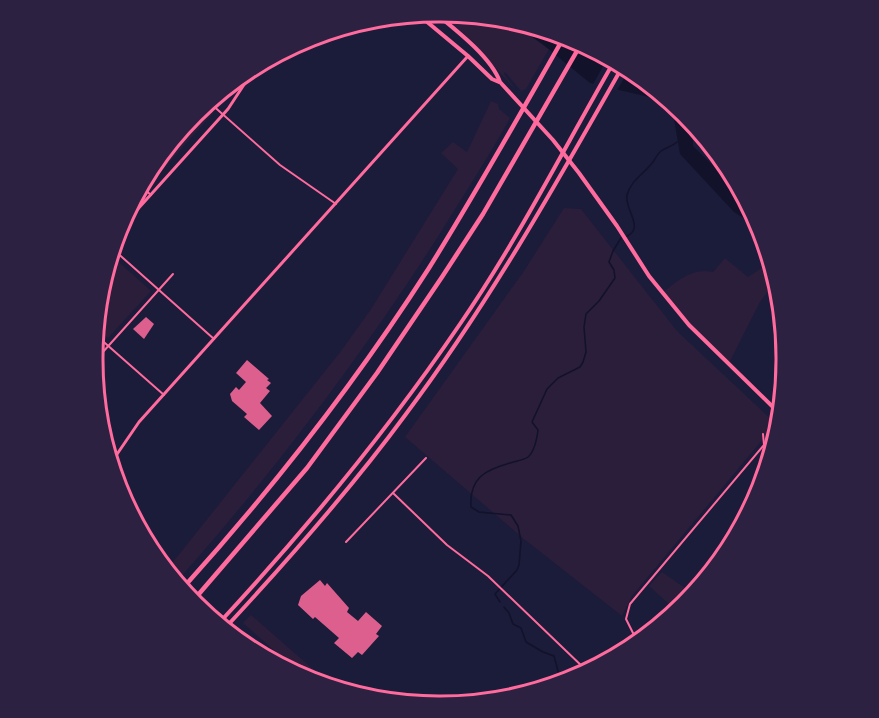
<svg xmlns="http://www.w3.org/2000/svg" width="879" height="718" font-family="Mulish,sans-serif">
  <style>
    .green { fill: #2a1e3b }
    .water { fill: #12122b }
    .pier { fill: #1b1b3a }
    .lines { fill: none; stroke-linecap: round; stroke-linejoin: round }
    .stream { stroke: #12122b; stroke-width: 1.5 }
    .building { fill: #dd5f8e }
    .minor { stroke: #ff6b9d; stroke-width: 2 }
    .tertiary { stroke: #ff6b9d; stroke-width: 3 }
    .secondary { stroke: #ff6b9d; stroke-width: 4 }
    .primary { stroke: #ff6b9d; stroke-width: 4 }
    .motorway { stroke: #ff6b9d; stroke-width: 4.5 }
    .rim { fill: none; stroke: #ff6b9d; stroke-width: 3 }
  </style>
  <rect width="100%" height="100%" fill="#1b1b3a"/>
  <g class="green">
    <polygon points="439,12 519,28 549,49 526,89 521,91 505,72 504,74 517,92 471,40"/>
    <path d="M491 101 498 104 499 109 510 118C488 158 463 196 439 235 361 357 274 472 178 580L169 567 341 351 371 309 458 169 441 153 453 142 467 152Z"/>
    <polygon points="209,110 213,113 148,186 161,163"/>
    <polygon points="564,208 581,209 677,331 774,422 773,427 632,596 622,616 524,539 405,437 524,271"/>
    <polygon points="113,257 151,291 108,338 98,329"/>
    <path d="M725 258 748 277 768 264 773 291 766 294 760 302 728 365 662 293C677 281 693 267 713 272Z"/>
    <path d="M662 572C672 580 683 585 692 594L685 605 672 613 668 603 649 586Z"/>
    <polygon points="251,615 330,684 308,680 243,623"/>
  </g>
  <polygon class="water" points="519,28 573,39 685,114 692,124 693,146 730,182 761,229 734,212 680,154 673,113 649,97 590,83 541,43"/>
  <polygon class="pier" points="606,61 626,75 616,92 592,86"/>
  <g class="lines">
    <g class="stream">
      <path d="M627 236C645 228 624 209 627 195 631 180 644 174 653 162 656 158 657 154 661 151 666 147 672 147 677 142"/>
      <path d="M500 602 495 594 517 570 519 565 521 541 518 526 511 515 479 512 471 507C469 478 485 470 510 463 516 461 524 460 528 457 535 451 537 438 538 430L532 422 547 389 558 378 580 367 583 362 586 352 584 327 586 314 599 301 615 278 614 270 609 262 613 251 621 238"/>
      <polyline points="504,607 509,613 513,624 521,628 526,642 543,652 554,656 561,682"/>
    </g>
  </g>
  <g class="building">
    <polygon points="146,317 154,324 144,339 133,329"/>
    <polygon points="247,360 269,379 267,380 271,383 266,388 270,391 260,403 272,416 259,430 244,417 247,414 232,401 230,394 236,387 239,390 246,382 236,373"/>
    <polygon points="320,580 325,586 327,583 349,608 347,612 358,621 366,612 382,626 376,634 379,636 362,655 358,652 352,658 334,643 339,638 315,617 313,619 298,605 301,596"/>
  </g>
  <g class="lines">
    <g class="minor">
      <polyline points="210,103 280,165 336,204"/>
      <polyline points="144,189 151,195"/>
      <polyline points="114,250 214,339"/>
      <polyline points="97,336 164,395"/>
      <polyline points="93,363 173,274"/>
      <polyline points="393,493 447,545 488,576 586,670"/>
      <polyline points="346,542 426,458"/>
      <polyline points="635,637 626,619 630,604 764,445 763,434"/>
    </g>
    <g class="tertiary">
      <polyline points="118,231 228,109 249,77"/>
      <polyline points="113,460 139,422 468,56"/>
    </g>
    <g class="secondary">
      <path d="M220 622C307 528 388 430 460 324 517 241 562 152 612 65"/>
      <path d="M227 626C290 558 351 489 406 414 487 306 554 188 620 71"/>
    </g>
    <g class="primary">
      <path d="M435 13C456 30 491 57 500 82L553 140 579 173 617 226 649 276 689 325 776 410"/>
      <polyline points="420,16 468,56 492,79 499,82"/>
    </g>
    <g class="motorway">
      <path d="M183 588C273 488 356 382 429 268 476 193 520 114 564 37"/>
      <polyline points="192,602 307,468 377,373 442,277 483,214 581,44"/>
    </g>
  </g>
  <path d="M0 0H879V718H0ZM439 22H440A336 336 0 0 1 776 358V360A336 336 0 0 1 440 696H439A336 336 0 0 1 103 360V358A336 336 0 0 1 439 22Z" fill="#2d2142" fill-rule="evenodd"/>
  <path class="rim" d="M439 22H440A336 336 0 0 1 776 358V360A336 336 0 0 1 440 696H439A336 336 0 0 1 103 360V358A336 336 0 0 1 439 22Z"/>
</svg>
